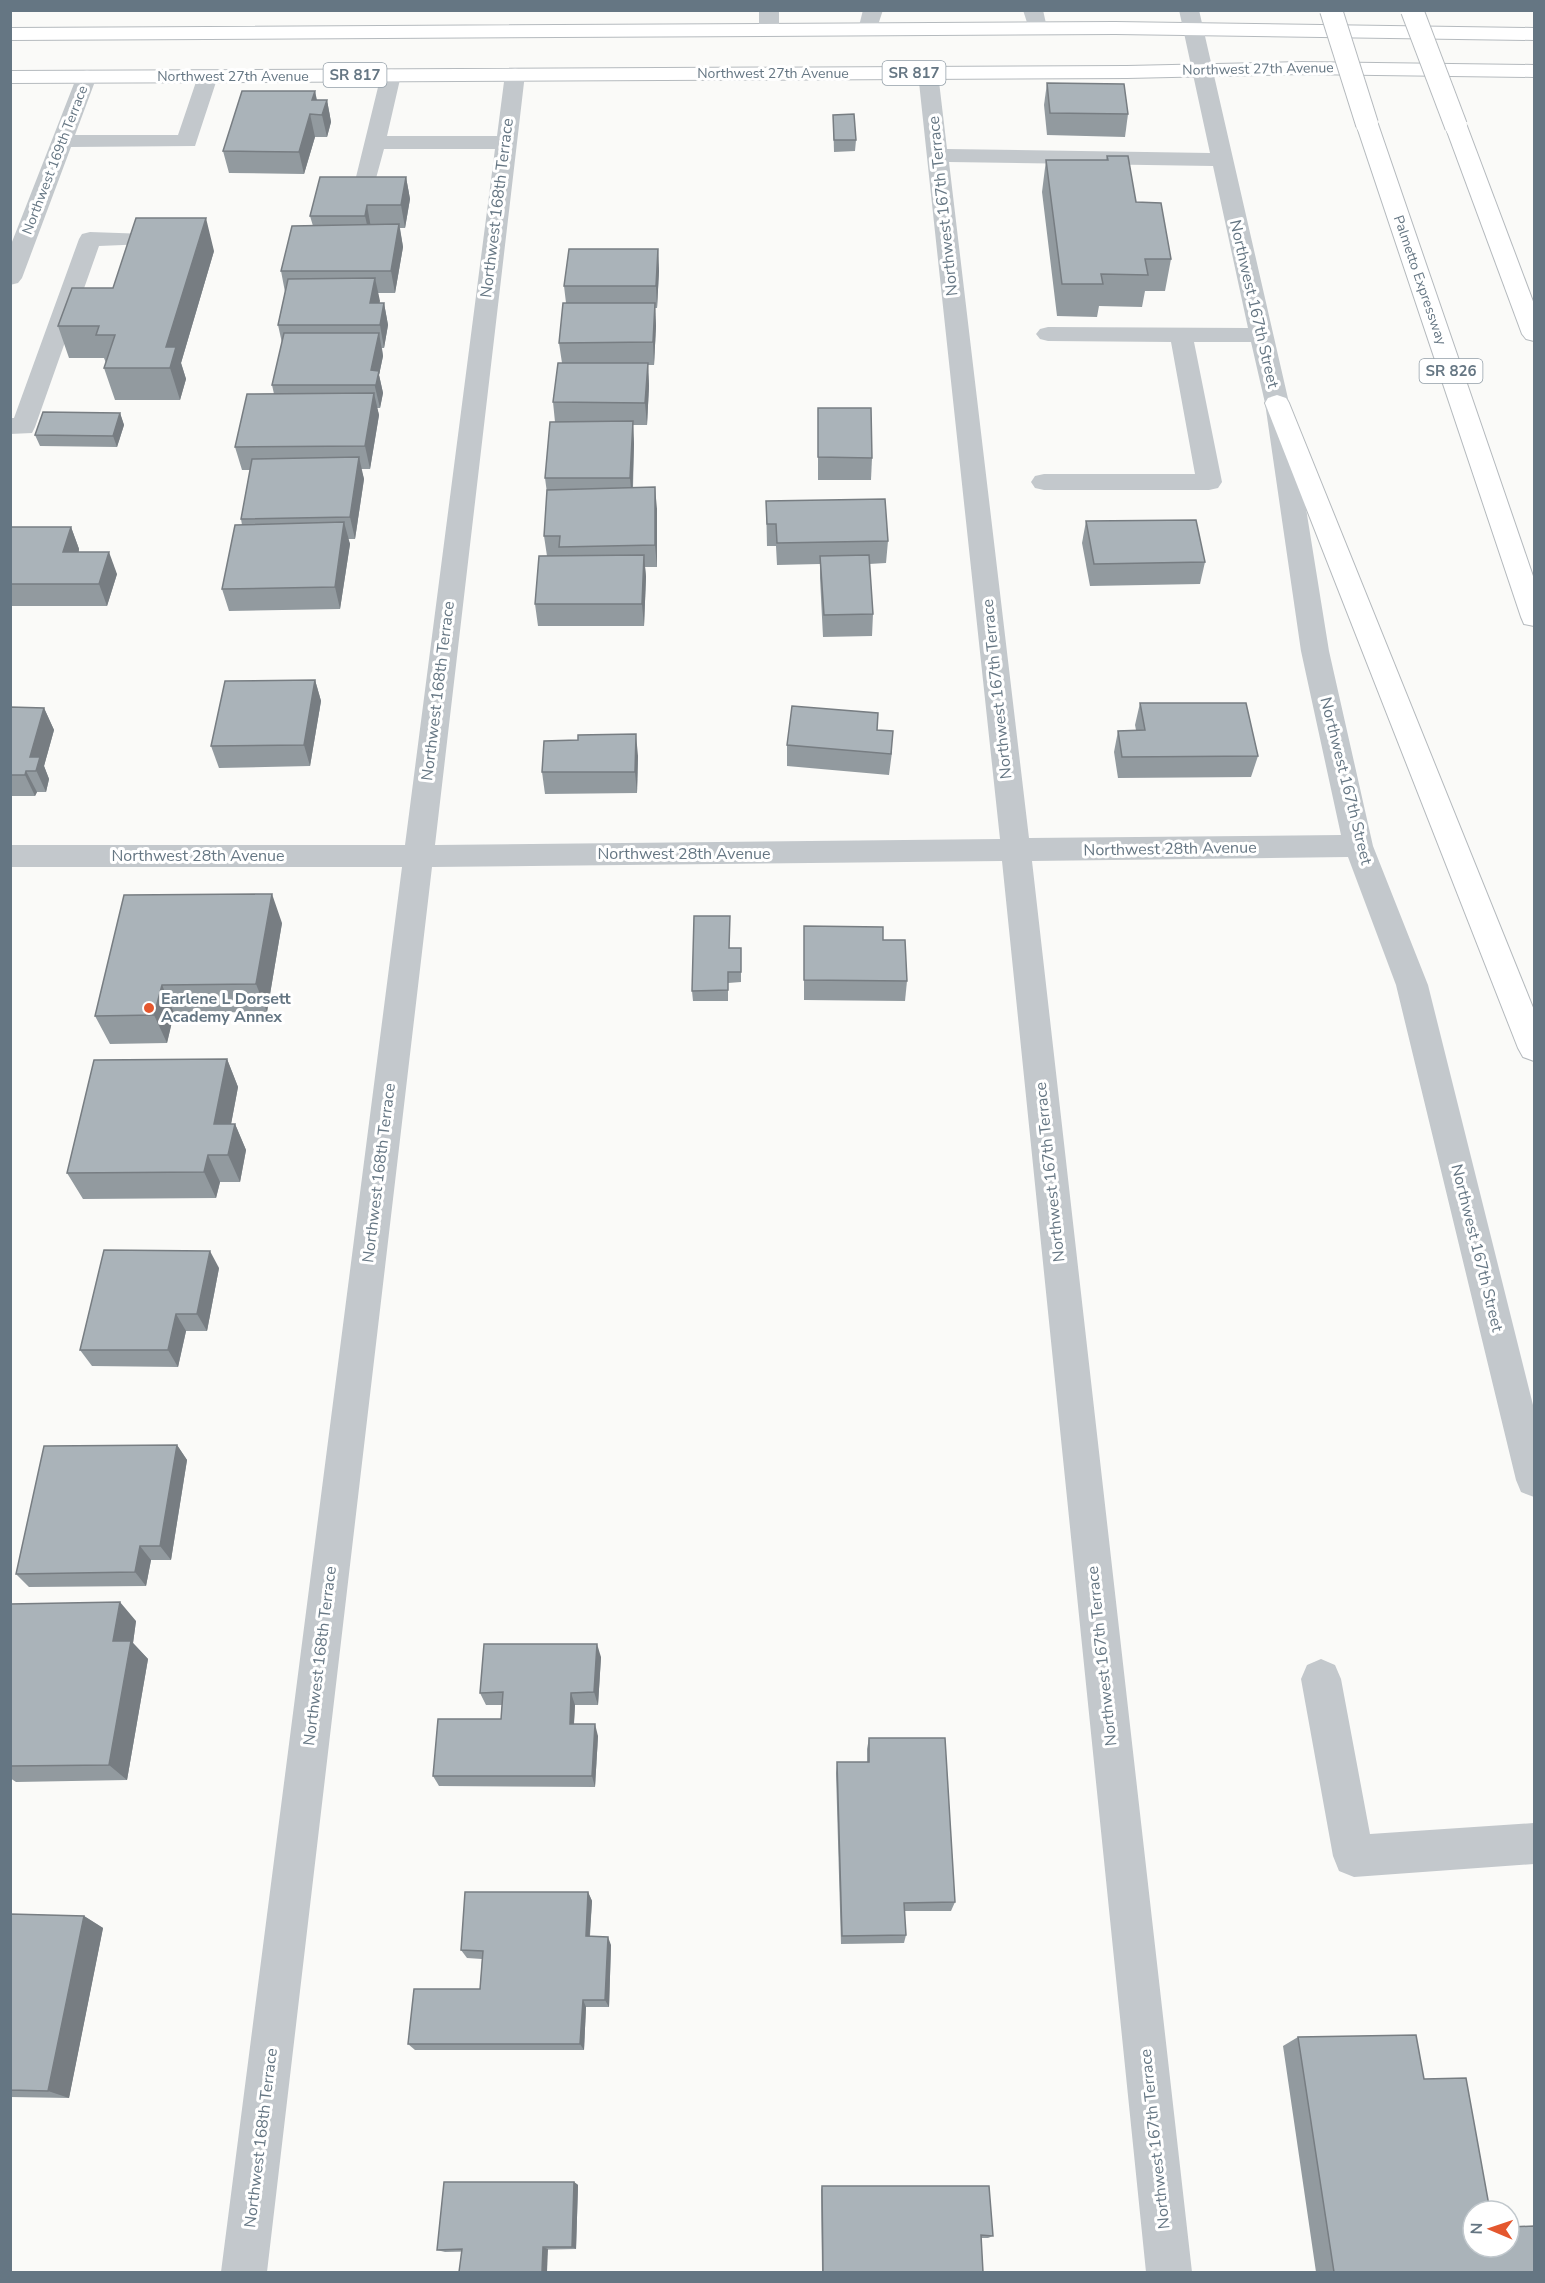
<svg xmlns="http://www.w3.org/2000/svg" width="1545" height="2283" font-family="'Nunito Sans',sans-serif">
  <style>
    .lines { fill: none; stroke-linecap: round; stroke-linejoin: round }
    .major-casing { stroke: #b5babe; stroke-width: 2 }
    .highway-casing { stroke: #b4b9bd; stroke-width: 2 }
    .minor { fill: #c3c8cc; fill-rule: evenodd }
    .major { fill: #fff; fill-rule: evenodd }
    .highway { fill: #fff; fill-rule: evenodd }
    .highway-bridge-casing { stroke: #b4b9bd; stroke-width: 24; stroke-linecap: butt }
    .highway-bridge { stroke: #fff; stroke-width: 22 }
    .wall { fill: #929a9f }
    .shaded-wall { fill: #777d82 }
    .building { fill: #aab3b9; stroke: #777d82; stroke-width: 1.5 }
    .poi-dot { fill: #e4572e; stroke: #fff; stroke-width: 2 }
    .labels { text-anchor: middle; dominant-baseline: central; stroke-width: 6; stroke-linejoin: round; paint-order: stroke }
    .far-street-label { font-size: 14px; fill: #657683; stroke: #fff }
    .shield { fill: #fff; stroke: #939fa8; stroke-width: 1.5 }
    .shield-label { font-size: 15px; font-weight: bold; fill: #657683 }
    .street-label { font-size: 16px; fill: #657683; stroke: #fff }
    .poi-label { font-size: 16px; font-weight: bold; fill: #657683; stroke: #fff; text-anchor: start }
  </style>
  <rect width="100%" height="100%" fill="#fafaf8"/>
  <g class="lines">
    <g class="major-casing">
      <g id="major">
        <polygon points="1115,22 1534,28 1534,40 1115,34 10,40 10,28"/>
        <polygon points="1302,62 1534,65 1534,77 1302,74 1127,78 10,83 10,71 1127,66"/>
      </g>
    </g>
    <g class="highway-casing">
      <g id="highway">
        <polygon points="1367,118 1375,119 1378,124 1534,579 1534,626 1524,624 1521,617 1356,124 1359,119"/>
        <polygon points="1456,120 1464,121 1467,126 1534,304 1534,341 1526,339 1522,334 1445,126 1448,121"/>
        <polygon points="1277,395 1286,398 1289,403 1534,1010 1534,1061 1523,1057 1518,1048 1265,403 1268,398"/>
      </g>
    </g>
    <g class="minor">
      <polygon points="759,10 779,10 779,31 776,35 762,35 759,31"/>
      <polygon points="863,10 883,10 875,34 861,34 858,30"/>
      <polygon points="1023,10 1043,10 1047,28 1044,32 1030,32"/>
      <path d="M1179 10H1199L1289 403 1329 651 1373 846 1428 985 1534 1409V1497L1521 1492 1516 1480 1396 985 1348 857 1032 861 1192 2272H1146L1002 861 432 867 267 2272H221L402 867H10V845H405L495 149H384L375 182 367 184 359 182 356 177 381 75 384 71 391 69 398 71 401 75 387 136H497L505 74 508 70 515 68 522 70 525 74 435 845 1000 839 918 73 921 69 928 67 935 69 938 73 947 149 1210 153ZM949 162 1213 166 1248 328 1048 327 1040 329 1036 334 1040 339 1048 341 1171 342 1195 474H1044L1035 476 1031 482 1035 488 1044 490H1209L1218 488 1222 482 1194 342H1251L1265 403 1301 651 1341 835 1029 838Z"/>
      <polygon points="87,70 94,72 97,76 75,135 178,135 198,76 201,72 208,70 215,72 218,76 195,146 71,147 22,278 18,283 10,285 10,247 77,76 80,72"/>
      <polygon points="90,232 147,234 150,239 147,244 99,246 35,427 32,433 10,434 10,418 14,418 79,239 82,234"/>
      <polygon points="1321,1659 1335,1665 1341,1679 1370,1834 1534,1823 1534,1864 1354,1877 1339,1871 1333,1856 1301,1679 1307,1665"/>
    </g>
    <use href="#major" class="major"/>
    <use href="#highway" class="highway"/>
    <g class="highway-bridge-casing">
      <g id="highway-bridge">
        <polyline points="1331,10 1367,124"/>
        <polyline points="1412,10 1456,126"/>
      </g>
    </g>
    <use href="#highway-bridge" class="highway-bridge"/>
  </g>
  <g class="wall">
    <polygon points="1047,83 1128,114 1125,137 1047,135 1044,105"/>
    <polygon points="315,91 317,100 327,100 331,122 327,137 315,137 304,174 229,173 223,151"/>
    <polygon points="833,115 856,140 855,151 834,152"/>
    <polygon points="1107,156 1171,259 1165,291 1145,291 1142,307 1099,306 1097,317 1057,316 1042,192 1046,160 1106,160"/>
    <polygon points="406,177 410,199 405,228 400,228 403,247 395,293 378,293 379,303 384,303 388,325 384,348 382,348 383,356 379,375 383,393 380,408 377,408 379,415 370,469 361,469 364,479 355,539 348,539 350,544 340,609 229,611 222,589 242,525 241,519 250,470 242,470 235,447 274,394 272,385 282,343 278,325 285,292 281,271 313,226 310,216"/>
    <polygon points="658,249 659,271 657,308 655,308 656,326 654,365 648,365 649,386 647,425 633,425 634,444 633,488 657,509 657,567 645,567 646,577 644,626 538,626 535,604 547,556 544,536 547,493 545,478 555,422 553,402 562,363 559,343 566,303 564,286"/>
    <polygon points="214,251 181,363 186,379 180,400 115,400 104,368 106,363 104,358 69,358 58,326 113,288"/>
    <polygon points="818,408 872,458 871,480 818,480"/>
    <polygon points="120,413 124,425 117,447 40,446 35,435"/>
    <polygon points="766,501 888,541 886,563 869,564 873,614 872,636 823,637 820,578 820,564 777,565 776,546 767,546"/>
    <polygon points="1086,521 1205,562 1200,584 1090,586 1082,543"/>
    <polygon points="10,527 71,527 79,549 79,552 117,574 107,606 10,606"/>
    <polygon points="315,680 321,701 310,766 219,768 211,746"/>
    <polygon points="1140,703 1258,756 1251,777 1118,778 1114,752 1118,731 1136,730 1135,725"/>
    <polygon points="10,707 44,708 54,730 44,766 49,779 46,792 37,792 35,796 10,796"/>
    <polygon points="878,713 877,730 892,752 889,775 787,766 787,745"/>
    <polygon points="638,756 637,793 545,794 542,772"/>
    <polygon points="282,923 267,1012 174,1013 167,1043 110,1044 95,1016"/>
    <polygon points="804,926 883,940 907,981 905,1001 804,1000"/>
    <polygon points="730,948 741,958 741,982 728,983 728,1001 693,1001 692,991"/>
    <polygon points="227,1059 238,1087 231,1124 235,1124 246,1150 240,1182 220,1182 216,1198 83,1199 67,1173"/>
    <polygon points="219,1268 207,1331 186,1331 178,1367 92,1366 80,1350"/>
    <polygon points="177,1445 187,1460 171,1560 151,1560 146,1586 29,1587 16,1574"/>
    <polygon points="10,1604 136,1621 133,1643 148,1659 127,1780 16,1782 10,1778"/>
    <polygon points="601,1657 598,1705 575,1705 574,1724 598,1736 595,1787 439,1786 433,1776 501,1719 502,1705 486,1705 480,1693"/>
    <polygon points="869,1738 955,1902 951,1911 904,1911 906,1935 904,1943 841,1944 836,1773 837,1762 867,1762 867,1749"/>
    <polygon points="588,1892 592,1901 590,1936 611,1945 609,2007 586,2007 584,2050 415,2050 408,2044 480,1989 482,1959 467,1958 461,1950"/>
    <polygon points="10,1914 84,1916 103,1928 69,2098 10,2097"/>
    <polygon points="1298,2037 1424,2079 1473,2211 1534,2272 1316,2272 1283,2046"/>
    <polygon points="574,2182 578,2185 576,2249 445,2252 437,2250"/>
    <polygon points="822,2186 993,2236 988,2238 981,2238 983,2272 822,2272 821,2190"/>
  </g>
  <g class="shaded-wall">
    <polygon points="315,91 319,114 312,100"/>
    <polygon points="327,100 331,122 327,137 322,115"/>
    <polygon points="310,114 315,137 304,174 299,152"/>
    <polygon points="406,177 410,199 405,228 401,205"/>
    <polygon points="367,205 371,228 370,238 365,216"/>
    <polygon points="206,218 214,251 181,363 186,379 180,400 170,368 166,347"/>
    <polygon points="399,224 403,247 395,293 391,271"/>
    <polygon points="658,249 659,271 657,308 656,286"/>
    <polygon points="375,278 380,301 375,326 370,303"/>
    <polygon points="384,303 388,325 384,348 380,325"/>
    <polygon points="655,303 656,326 654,365 653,342"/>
    <polygon points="379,333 383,356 379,375 383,393 380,408 371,370"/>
    <polygon points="648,363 649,386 647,425 645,403"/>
    <polygon points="374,393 379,415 370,469 365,446"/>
    <polygon points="120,413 124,425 117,447 113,436"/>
    <polygon points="633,421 634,444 632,500 630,478"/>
    <polygon points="359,457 364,479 355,539 350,517"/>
    <polygon points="655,487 657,509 657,567 655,545"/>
    <polygon points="344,522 350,544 340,609 335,587"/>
    <polygon points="71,527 79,549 72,574 63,552"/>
    <polygon points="109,552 117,574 107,606 99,584"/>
    <polygon points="644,555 646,577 644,626 642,604"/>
    <polygon points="315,680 321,701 310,766 304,745"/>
    <polygon points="44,708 54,730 44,766 49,779 46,792 30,757"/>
    <polygon points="636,734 638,756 637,793 635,772"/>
    <polygon points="26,771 37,792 35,796 25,775"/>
    <polygon points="272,894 282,923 267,1012 256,984"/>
    <polygon points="162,985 174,1013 167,1043 154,1015"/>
    <polygon points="227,1059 238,1087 226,1151 214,1124"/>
    <polygon points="235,1124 246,1150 240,1182 228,1155"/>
    <polygon points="208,1155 220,1182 216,1198 204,1172"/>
    <polygon points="210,1251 219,1268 207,1331 197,1314"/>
    <polygon points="176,1314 186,1331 178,1367 168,1350"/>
    <polygon points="177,1445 187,1460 171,1560 160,1546"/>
    <polygon points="140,1546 151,1560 146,1586 135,1572"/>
    <polygon points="120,1602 136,1621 133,1643 148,1659 127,1780 109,1765 113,1641"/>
    <polygon points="597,1644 601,1657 598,1705 594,1692"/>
    <polygon points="571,1693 575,1705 573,1736 570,1724"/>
    <polygon points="595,1724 598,1736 595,1787 592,1776"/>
    <polygon points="588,1892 592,1901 589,1944 586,1936"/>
    <polygon points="84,1916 103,1928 69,2098 48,2091"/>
    <polygon points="608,1937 611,1945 609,2007 605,2000"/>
    <polygon points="583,2000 586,2007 584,2050 580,2044"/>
    <polygon points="574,2182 578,2185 576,2249 572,2247"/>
    <polygon points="543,2247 548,2249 547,2272 542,2272"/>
  </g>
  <g class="building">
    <polygon points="1047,83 1124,84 1128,114 1050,113"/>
    <polygon points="242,91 315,91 312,100 327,100 322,115 310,114 299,152 223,151"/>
    <polygon points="854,114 856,140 834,140 833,115"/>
    <polygon points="1107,156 1128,156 1136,202 1161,203 1171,259 1145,259 1148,275 1101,274 1103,284 1062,284 1046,160 1108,160"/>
    <polygon points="320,177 406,177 401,205 367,205 365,216 310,216"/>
    <polygon points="136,218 206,218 166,347 176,347 170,368 104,368 115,335 96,335 99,326 58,326 72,288 113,288"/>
    <polygon points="399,224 391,271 281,271 292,226"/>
    <polygon points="569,249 658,249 656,286 564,286"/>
    <polygon points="375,278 370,303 384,303 380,325 278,325 288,279"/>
    <polygon points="563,303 655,303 653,342 559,343"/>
    <polygon points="284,333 379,333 371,370 379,371 376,385 272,385"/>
    <polygon points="558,363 648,363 645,403 553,402"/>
    <polygon points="374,393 365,446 235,447 247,394"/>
    <polygon points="818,408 871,408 872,458 818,457"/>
    <polygon points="43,412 120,413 113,436 35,435"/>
    <polygon points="633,421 630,478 545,478 550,422"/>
    <polygon points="359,457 350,517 241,519 252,459"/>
    <polygon points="655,487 655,545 559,547 560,536 544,536 547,490"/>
    <polygon points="885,499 888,541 777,543 776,524 767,524 766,501"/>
    <polygon points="1196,520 1205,562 1094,564 1086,521"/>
    <polygon points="344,522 335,587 222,589 235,525"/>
    <polygon points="10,527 71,527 63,552 109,552 99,584 10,584"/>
    <polygon points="644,555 642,604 535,604 539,556"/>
    <polygon points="869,555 873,614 824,615 820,556"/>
    <polygon points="315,680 304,745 211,746 225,681"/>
    <polygon points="1140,703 1246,703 1258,756 1122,757 1118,731 1145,730"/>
    <polygon points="792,706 878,713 877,730 893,731 891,754 787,745"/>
    <polygon points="10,707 44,708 30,757 40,757 36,771 26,771 25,775 10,775"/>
    <polygon points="636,734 635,772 542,772 544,741 578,740 578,735"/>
    <polygon points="272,894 256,984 162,985 154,1015 95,1016 124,895"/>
    <polygon points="694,916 730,916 729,948 741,948 741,972 728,972 728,990 692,991"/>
    <polygon points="804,926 883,927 883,940 905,940 907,981 804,980"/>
    <polygon points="227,1059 214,1124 235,1124 228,1155 208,1155 204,1172 67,1173 94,1060"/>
    <polygon points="104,1250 210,1251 197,1314 176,1314 168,1350 80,1350"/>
    <polygon points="177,1445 160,1546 140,1546 135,1572 16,1574 44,1446"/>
    <polygon points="120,1602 113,1641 131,1641 109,1765 10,1766 10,1604"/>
    <polygon points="484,1644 597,1644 594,1692 571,1693 570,1724 595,1724 592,1776 433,1776 438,1719 501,1719 503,1692 480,1693"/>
    <polygon points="869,1738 945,1738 955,1902 904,1903 906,1935 842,1936 837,1762 869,1762"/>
    <polygon points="465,1892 588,1892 586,1936 608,1937 605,2000 583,2000 580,2044 408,2044 414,1989 480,1989 483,1951 461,1950"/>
    <polygon points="10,1914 84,1916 48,2091 10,2090"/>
    <polygon points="1416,2035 1424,2079 1466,2078 1490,2211 1473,2211 1473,2247 1509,2247 1509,2227 1534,2226 1534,2272 1334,2272 1298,2037"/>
    <polygon points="444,2182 574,2182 572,2247 543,2247 542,2272 459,2272 462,2249 437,2250"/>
    <polygon points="822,2186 989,2186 993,2236 981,2235 983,2272 823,2272"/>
  </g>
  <circle class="poi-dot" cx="149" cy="1008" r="6"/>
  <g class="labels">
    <g class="far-street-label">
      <text transform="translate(1258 69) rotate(-1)">Northwest 27th Avenue</text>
      <text x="773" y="73">Northwest 27th Avenue</text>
      <text x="233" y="76">Northwest 27th Avenue</text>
      <text transform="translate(55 160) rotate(-69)">Northwest 169th Terrace</text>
      <text transform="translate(1420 280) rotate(71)">Palmetto Expressway</text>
    </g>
    <g class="shield">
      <rect x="882.5" y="61" width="63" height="24" rx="4.5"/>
      <rect x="323.5" y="63" width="63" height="24" rx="4.5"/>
      <rect x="1419.5" y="359" width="63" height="24" rx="4.5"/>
    </g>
    <g class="shield-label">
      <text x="914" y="73">SR 817</text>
      <text x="355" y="75">SR 817</text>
      <text x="1451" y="371">SR 826</text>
    </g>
    <g class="street-label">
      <text transform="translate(943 206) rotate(-96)">Northwest 167th Terrace</text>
      <text transform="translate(497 208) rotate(-83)">Northwest 168th Terrace</text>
      <text transform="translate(1254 304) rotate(77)">Northwest 167th Street</text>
      <text transform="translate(997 689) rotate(-96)">Northwest 167th Terrace</text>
      <text transform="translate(438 691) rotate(-83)">Northwest 168th Terrace</text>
      <text transform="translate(1346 781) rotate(76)">Northwest 167th Street</text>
      <text transform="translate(1170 849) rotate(-1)">Northwest 28th Avenue</text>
      <text x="684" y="854">Northwest 28th Avenue</text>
      <text x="198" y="856">Northwest 28th Avenue</text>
      <text transform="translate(1050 1172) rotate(-96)">Northwest 167th Terrace</text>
      <text transform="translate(379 1173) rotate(-83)">Northwest 168th Terrace</text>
      <text transform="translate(1477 1248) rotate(76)">Northwest 167th Street</text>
      <text transform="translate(320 1656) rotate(-83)">Northwest 168th Terrace</text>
      <text transform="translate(1102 1656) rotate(-96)">Northwest 167th Terrace</text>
      <text transform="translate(261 2138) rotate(-83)">Northwest 168th Terrace</text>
      <text transform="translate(1155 2139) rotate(-96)">Northwest 167th Terrace</text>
    </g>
    <g class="poi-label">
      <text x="161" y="999">Earlene L Dorsett<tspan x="161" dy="18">Academy Annex</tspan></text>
    </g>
  </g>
  <rect width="1545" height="2283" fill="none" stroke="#657683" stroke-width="24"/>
  <g transform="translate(1491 2229) rotate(272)"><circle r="28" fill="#ffffff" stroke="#c1c8cd" stroke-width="1.5"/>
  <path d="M0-4.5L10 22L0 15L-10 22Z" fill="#e4572e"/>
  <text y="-9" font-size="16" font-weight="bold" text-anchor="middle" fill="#657683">N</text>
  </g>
</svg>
